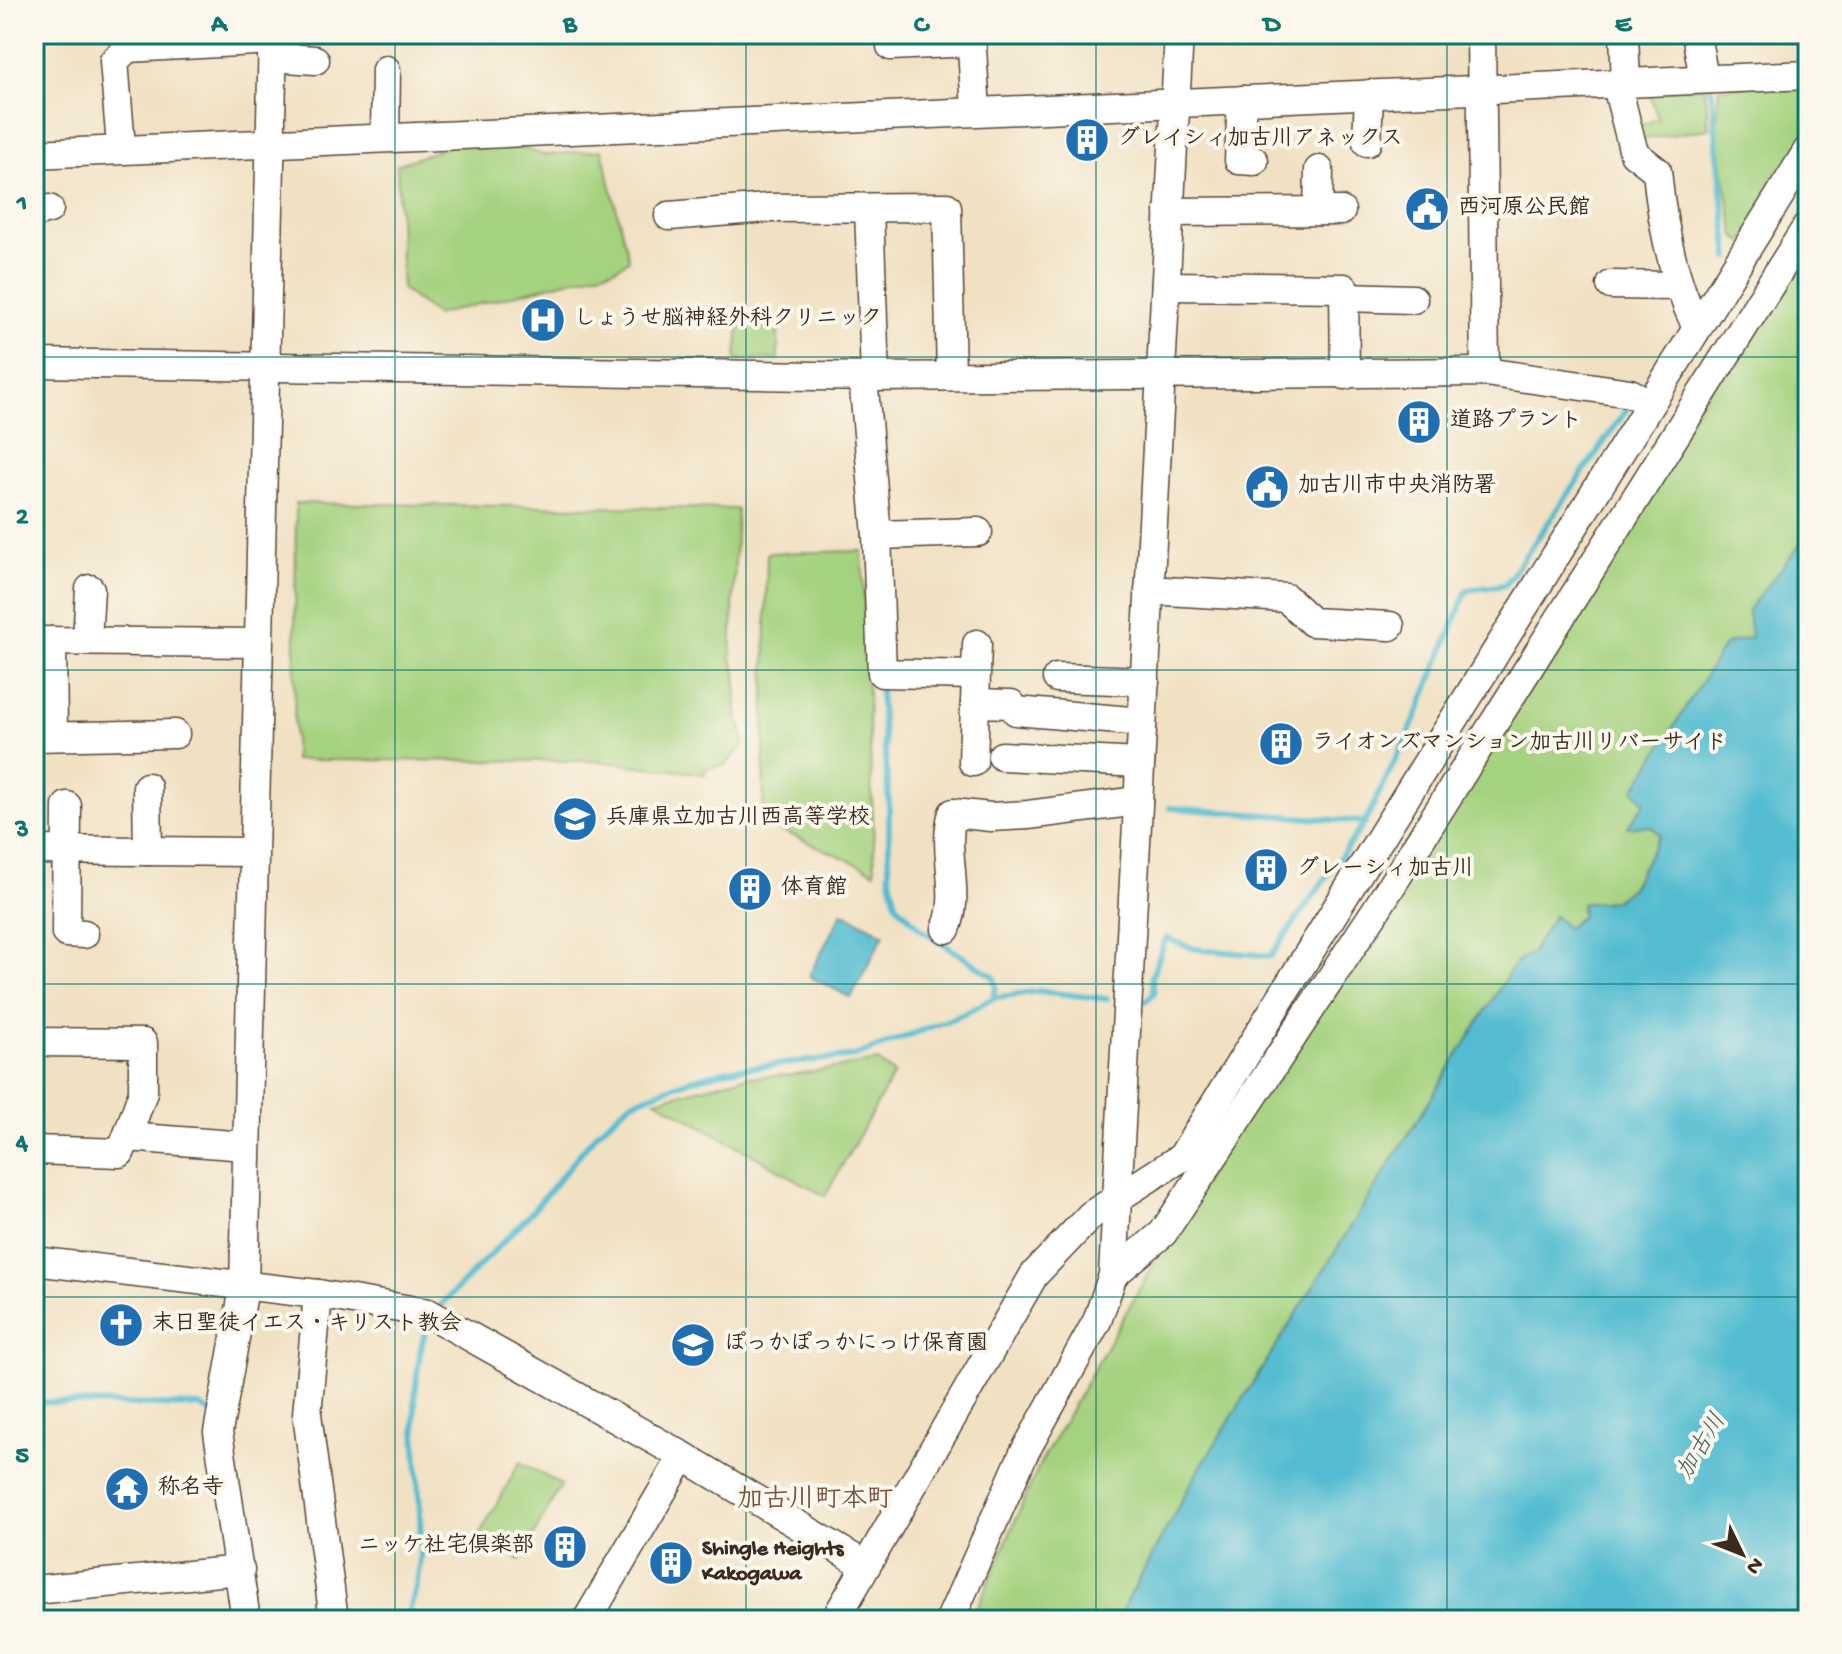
<svg xmlns="http://www.w3.org/2000/svg" width="1842" height="1654" font-family="'Gochi Hand','Klee One',sans-serif">
  <style>
    .green { fill: #a5d27f; stroke: #707e4e; stroke-width: 2 }
    .water { fill: #53bcd0; stroke: #477377; stroke-width: 2 }
    .lines { fill: none; stroke-linecap: round; stroke-linejoin: round }
    .stream { stroke: #53bcd0; stroke-width: 6 }
    .minor-casing { stroke: #564537; stroke-width: 31 }
    .minor { stroke: #fff; stroke-width: 28 }
    .grid { fill: none; stroke: #0f766e; stroke-width: 2; stroke-opacity: 0.55 }
    .labels { text-anchor: middle; dominant-baseline: central; stroke-width: 8; stroke-linejoin: round; paint-order: stroke }
    .poi-label { font-size: 22px; font-weight: bold; fill: #3b2a1e; stroke: #fbf7ec; text-anchor: start }
    .water-label { font-size: 24px; font-style: italic; fill: #435d5c; stroke: #fbf7ec }
    .quarter-label { font-size: 26px; font-weight: bold; fill: #765643; stroke: #fbf7ec }
    .neatline { fill: none; stroke: #0f766e; stroke-width: 3 }
    .grid-label { font-size: 26px; text-anchor: middle; font-weight: bold; fill: #0f766e }
  </style>
  <rect width="100%" height="100%" fill="#fbf7ec"/>
  <filter id="ink" filterUnits="userSpaceOnUse"><feTurbulence type="fractalNoise" baseFrequency=".0125" numOctaves="2"/><feDisplacementMap in="SourceGraphic" scale="16" xChannelSelector="R" yChannelSelector="G"/><feConvolveMatrix kernelMatrix="1 2 1 2 8 2 1 2 1" color-interpolation-filters="sRGB"/></filter>
  <filter id="wash" filterUnits="userSpaceOnUse"><feTurbulence type="fractalNoise" baseFrequency=".006" numOctaves="4" result="noise"/><feDisplacementMap in="SourceGraphic" scale="32" xChannelSelector="R" yChannelSelector="G"/><feGaussianBlur stdDeviation="1.8" result="paint"/><feColorMatrix in="noise" values="0 0 0 0 0 0 0 0 0 0 0 0 0 0 0 0 0 1.4 0 .05"/><feComposite in="paint" operator="in"/></filter>
  <g filter="url(#wash)">
    <rect width="100%" height="100%" fill="#f1e1c3"/>
    <g class="green">
      <polygon points="1808,81 1808,139 1743,242 1735,237 1716,132 1719,88"/>
      <polygon points="1705,87 1709,129 1632,141 1629,129 1658,119 1648,89"/>
      <polygon points="493,139 544,155 602,150 629,260 614,269 436,315 402,289 397,165 463,141"/>
      <polygon points="1808,235 1808,535 1748,610 1752,637 1645,803 1651,826 1660,835 1631,888 1614,901 1581,904 1582,916 1567,928 1554,916 1531,954 1516,962 1195,1476 1117,1620 972,1620 1039,1466 1171,1233"/>
      <polygon points="778,325 778,359 736,359 739,326"/>
      <path d="M296 503 737 509 731 658C740 675 735 693 737 711 738 723 744 731 744 744L727 764 705 769V774L594 761 294 760Z"/>
      <polygon points="862,551 875,872 763,822 767,553"/>
      <polygon points="878,1061 894,1074 825,1196 656,1100 745,1077 792,1075"/>
      <polygon points="520,1462 561,1485 520,1560 478,1537"/>
    </g>
    <g class="water">
      <polygon points="1808,535 1808,1620 1117,1620 1195,1476 1516,962 1531,954 1554,916 1567,928 1582,916 1581,904 1614,901 1631,888 1660,835 1651,826 1627,827 1645,803 1634,790 1725,644 1751,637 1748,610"/>
      <polygon points="842,912 884,934 851,998 809,976"/>
    </g>
    <g class="lines">
      <g class="stream">
        <polyline points="1711,86 1729,258"/>
        <polyline points="1640,390 1665,354"/>
        <polyline points="879,681 889,801 889,873 896,904 922,930 994,977 996,988 993,998"/>
        <polyline points="1170,808 1365,822 1415,720 1467,590 1505,585 1631,403"/>
        <polyline points="1145,1001 1154,993 1152,976 1166,938 1195,949 1271,956 1365,822"/>
        <polyline points="438,1308 530,1214 597,1133 630,1103 684,1082 728,1070 855,1056 964,1014 993,998 1039,991 1107,999"/>
        <polyline points="34,1402 200,1406 211,1413"/>
        <path d="M405 1620C439 1552 405 1447 418 1369 420 1351 422 1336 431 1321"/>
      </g>
    </g>
  </g>
  <g filter="url(#ink)">
    <g class="lines">
      <g class="minor-casing">
        <g id="minor">
          <polyline points="971,34 976,110"/>
          <polyline points="1481,34 1485,372"/>
          <polyline points="1624,34 1626,83"/>
          <polyline points="1696,34 1704,79"/>
          <polyline points="891,46 971,42"/>
          <polyline points="272,57 315,60"/>
          <path d="M1617 86 1634 153 1657 171C1662 226 1673 279 1697 328"/>
          <polyline points="1242,100 1239,160 1254,161"/>
          <polyline points="385,136 386,70"/>
          <polyline points="1367,142 1369,94"/>
          <polyline points="121,147 114,61 128,48 273,40"/>
          <polyline points="34,154 1808,75"/>
          <polyline points="869,208 875,377"/>
          <polyline points="1318,211 1319,170"/>
          <polyline points="1169,212 1341,211"/>
          <polyline points="34,213 49,209"/>
          <polyline points="669,216 768,208 947,207 951,375"/>
          <polyline points="1611,285 1679,286"/>
          <polyline points="1166,286 1344,288 1345,375"/>
          <polyline points="1344,297 1413,299"/>
          <polyline points="34,363 875,377 1485,372 1630,393 1648,402"/>
          <polyline points="863,377 877,535 882,673 975,675"/>
          <polyline points="877,535 978,532"/>
          <polyline points="1149,590 1286,598 1312,622 1390,626"/>
          <polyline points="34,641 257,643"/>
          <polyline points="52,641 53,736"/>
          <polyline points="87,641 90,589"/>
          <polyline points="1057,678 1145,681"/>
          <polyline points="975,703 1011,704 1016,711 1142,722"/>
          <polyline points="34,737 175,734"/>
          <polyline points="1002,756 1140,763"/>
          <polyline points="973,762 977,644"/>
          <polyline points="147,787 148,851"/>
          <polyline points="67,806 66,933 84,934"/>
          <polyline points="34,850 253,852"/>
          <path d="M946 929C962 893 941 850 953 813L991 817 1028 815 1138 801"/>
          <polyline points="34,1042 143,1043 143,1092 127,1137"/>
          <polyline points="34,1150 120,1153 127,1137 246,1146"/>
          <polyline points="34,1261 318,1294 428,1313 688,1459 865,1565"/>
          <polyline points="1113,1275 1163,1233 1376,910 1808,225"/>
          <polyline points="318,1294 307,1414 334,1620"/>
          <polyline points="34,1590 240,1570"/>
          <polyline points="246,1620 218,1432 244,1288 273,34"/>
          <polyline points="587,1620 683,1456"/>
          <polyline points="835,1620 1034,1275 1091,1215 1182,1157 1808,150"/>
          <polyline points="950,1620 1023,1455 1097,1321 1113,1275 1179,34"/>
        </g>
      </g>
      <use href="#minor" class="minor"/>
    </g>
  </g>
  <path class="grid" d="M395 34V1620M746 34V1620M1096 34V1620M1447 34V1620M34 357H1808M34 670H1808M34 984H1808M34 1297H1808"/>
  <defs>
    <g id="building-disc" transform="scale(2.3)"><circle r="9.5" fill="#1f6fb2" stroke="#fbf7ec"/><path d="M-4-6H4V6H1V3H-1V6H-4ZM-2.5-4.3h1.7v1.8h-1.7ZM.8-4.3h1.7v1.8H.8ZM-2.5-1h1.7V.8h-1.7ZM.8-1h1.7V.8H.8Z" fill="#fff"/></g>
    <g id="civic-disc" transform="scale(2.3)"><circle r="9.5" fill="#1f6fb2" stroke="#fbf7ec"/><path d="M-.6-6.5H3V-4.5H.6V-3L4-1V1h2V6H-6V1h2V-1L-.6-3ZM-1.2 2.5V6h2.4V2.5Z" fill="#fff"/></g>
    <g id="hospital-disc" transform="scale(2.3)"><circle r="9.5" fill="#1f6fb2" stroke="#fbf7ec"/><path d="M-5-5h3v3.5h4V-5h3V5h-3V1.5h-4V5h-3Z" fill="#fff"/></g>
    <g id="school-disc" transform="scale(2.3)"><circle r="9.5" fill="#1f6fb2" stroke="#fbf7ec"/><path d="M0-5L7-2L0 1L-7-2ZM-4 1L0 2.5L4 1V4Q0 6-4 4Z" fill="#fff"/></g>
    <g id="church-disc" transform="scale(2.3)"><circle r="9.5" fill="#1f6fb2" stroke="#fbf7ec"/><path d="M-1.2-6h2.4v3.5h3.3v2.4h-3.3V6h-2.4V-.1h-3.3v-2.4h3.3Z" fill="#fff"/></g>
    <g id="temple-disc" transform="scale(2.3)"><circle r="9.5" fill="#1f6fb2" stroke="#fbf7ec"/><path d="M0-6L5-2H3V0L6.5 2.5H4V6H1.5V3h-3V6H-4V2.5H-6.5L-3 0V-2H-5Z" fill="#fff"/></g>
  </defs>
  <g fill-rule="evenodd">
    <use href="#building-disc" x="1087" y="140"/>
    <use href="#civic-disc" x="1427" y="209"/>
    <use href="#hospital-disc" x="543" y="320"/>
    <use href="#building-disc" x="1419" y="422"/>
    <use href="#civic-disc" x="1267" y="487"/>
    <use href="#building-disc" x="1281" y="744"/>
    <use href="#school-disc" x="575" y="819"/>
    <use href="#building-disc" x="1266" y="870"/>
    <use href="#building-disc" x="750" y="889"/>
    <use href="#church-disc" x="121" y="1325"/>
    <use href="#school-disc" x="693" y="1345"/>
    <use href="#temple-disc" x="127" y="1489"/>
    <use href="#building-disc" x="565" y="1547"/>
    <use href="#building-disc" x="671" y="1563"/>
  </g>
  <g class="labels">
    <g class="poi-label">
      <text x="1118" y="140">グレイシィ加古川アネックス</text>
      <text x="1458" y="209">西河原公民館</text>
      <text x="574" y="320">しょうせ脳神経外科クリニック</text>
      <text x="1450" y="422">道路プラント</text>
      <text x="1298" y="487">加古川市中央消防署</text>
      <text x="1312" y="744">ライオンズマンション加古川リバーサイド</text>
      <text x="606" y="819">兵庫県立加古川西高等学校</text>
      <text x="1297" y="870">グレーシィ加古川</text>
      <text x="781" y="889">体育館</text>
      <text x="152" y="1325">末日聖徒イエス・キリスト教会</text>
      <text x="724" y="1345">ぽっかぽっかにっけ保育園</text>
      <text x="158" y="1489">称名寺</text>
      <text x="534" y="1547" text-anchor="end">ニッケ社宅倶楽部</text>
      <text x="702" y="1550">Shingle Heights<tspan x="702" dy="25">Kakogawa</tspan></text>
    </g>
    <g class="water-label">
      <text transform="translate(1703 1447) rotate(-59)">加古川</text>
    </g>
    <g class="quarter-label">
      <text x="815" y="1501">加古川町本町</text>
    </g>
  </g>
  <rect width="1842" height="1654" fill="none" stroke="#fbf7ec" stroke-width="88"/>
  <g transform="translate(1742 1554) rotate(133)" stroke="#fbf7ec" stroke-width="6" paint-order="stroke">
  <path d="M0-6L14 30L0 20L-14 30Z" fill="#3b2a1e"/>
  <text y="-12" font-size="22" font-weight="bold" text-anchor="middle" fill="#3b2a1e">N</text>
  </g>
  <rect x="44" y="44" width="1754" height="1566" class="neatline"/>
  <g class="grid-label">
    <text x="219" y="31">A</text>
    <text x="570" y="31">B</text>
    <text x="921" y="31">C</text>
    <text x="1272" y="31">D</text>
    <text x="1623" y="31">E</text>
    <text x="22" y="210">1</text>
    <text x="22" y="523">2</text>
    <text x="22" y="836">3</text>
    <text x="22" y="1149">4</text>
    <text x="22" y="1462">5</text>
  </g>
</svg>
